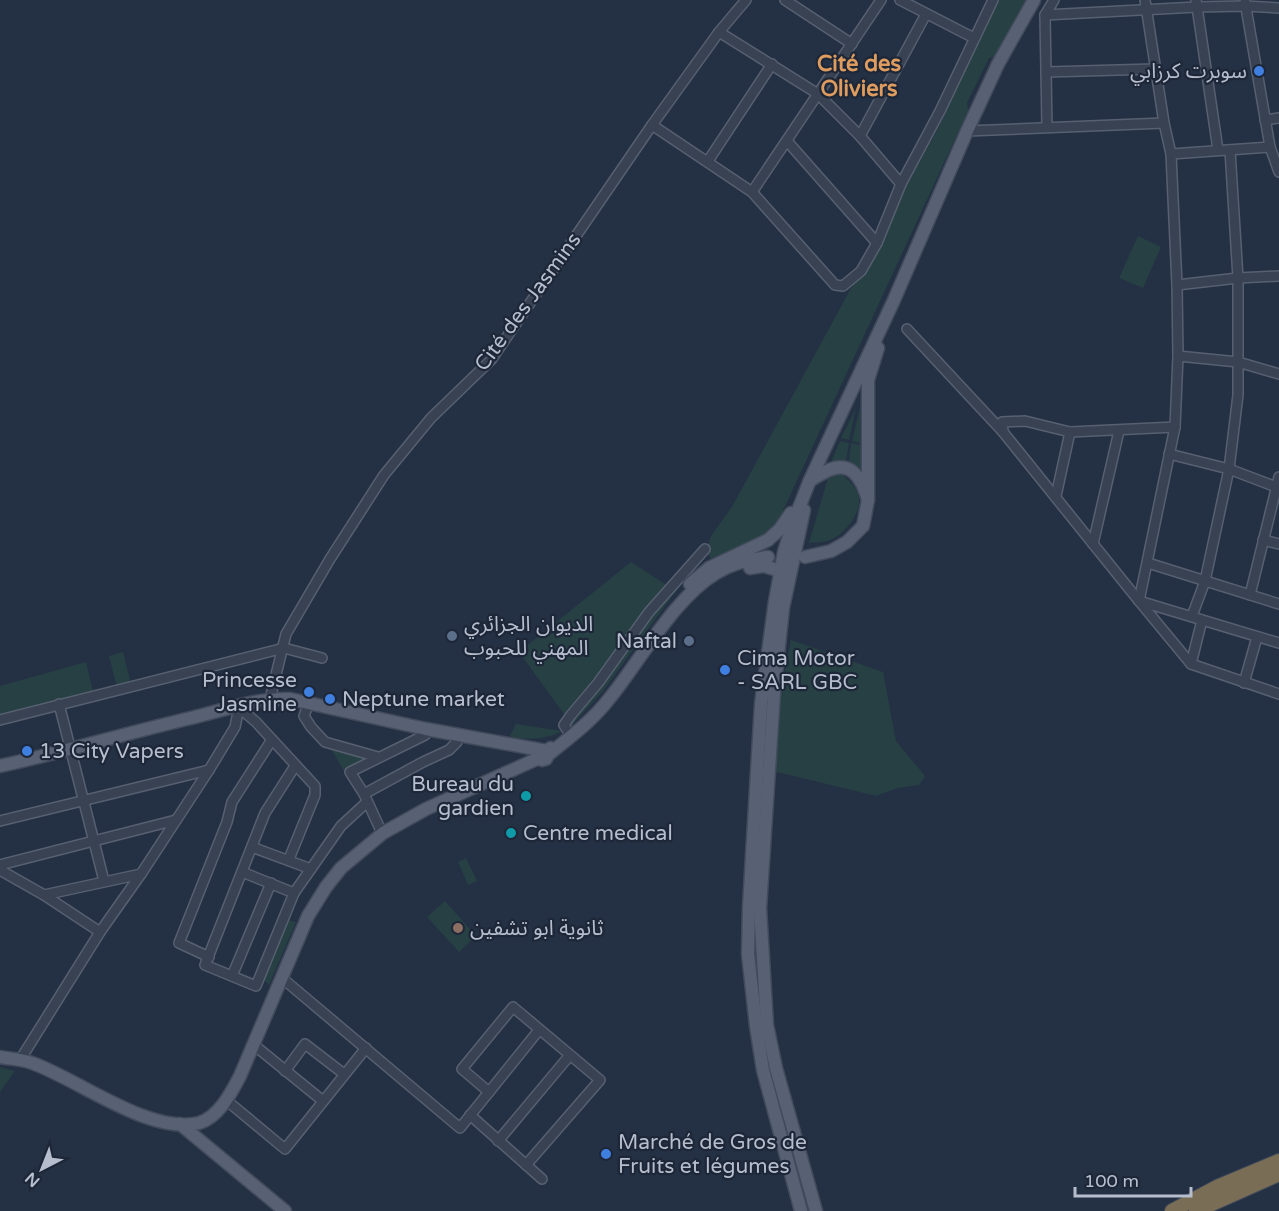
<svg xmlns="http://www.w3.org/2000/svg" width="1279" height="1211" font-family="'Varela Round','Noto Sans Arabic',sans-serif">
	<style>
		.green { fill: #264044 }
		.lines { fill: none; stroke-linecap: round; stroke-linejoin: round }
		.minor-casing { stroke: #576070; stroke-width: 12 }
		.major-casing { stroke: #424b5c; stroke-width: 15 }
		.highway-casing { stroke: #404a5a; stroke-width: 16 }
		.minor { stroke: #394253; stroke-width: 9 }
		.major { stroke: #576173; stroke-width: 12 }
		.highway { stroke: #7a6d55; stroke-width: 14 }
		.shop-dot { fill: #3f7fe0; stroke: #1d2738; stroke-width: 2 }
		.service-dot { fill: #5c6f8a; stroke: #1d2738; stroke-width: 2 }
		.culture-dot { fill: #0f9aa8; stroke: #1d2738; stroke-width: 2 }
		.education-dot { fill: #8d6e63; stroke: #1d2738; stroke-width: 2 }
		.labels { text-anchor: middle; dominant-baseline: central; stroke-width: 4.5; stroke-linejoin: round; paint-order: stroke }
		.poi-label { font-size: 21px; fill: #b6becd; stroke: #1d2738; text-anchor: start }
		.street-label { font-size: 21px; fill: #b6becd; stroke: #1d2738 }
		.neighbourhood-label { font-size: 22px; font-weight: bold; fill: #de9c5f; stroke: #1d2738 }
	</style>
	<rect width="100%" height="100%" fill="#243044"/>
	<!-- green -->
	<g class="green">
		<polygon points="999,0 1028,0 999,56 989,58 967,103 968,111 775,528 760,539 712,560 706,551 711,536 733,505 943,119 985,26"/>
		<polygon points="1138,236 1161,247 1143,288 1119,278"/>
		<polygon points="860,407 860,443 852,441"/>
		<polygon points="856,408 849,440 841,438"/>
		<polygon points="840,441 849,443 846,461 831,462"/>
		<polygon points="851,443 861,445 861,468 849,462"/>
		<path d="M833,475H843C849,481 858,488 859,498C861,515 843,536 828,541C822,542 815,543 809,543L828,478Z"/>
		<polygon points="631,562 676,591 603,691 572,725 519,652"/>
		<polygon points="791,640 883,672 896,741 925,776 919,785 897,788 876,796 773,771 779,700"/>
		<polygon points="123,652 131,684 117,687 109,656"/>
		<polygon points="86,662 94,695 0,718 0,686"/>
		<path d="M516,724L562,731C548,739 525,741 510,736Z"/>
		<polygon points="330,747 370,758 345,773"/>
		<polygon points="466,858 477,881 468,885 458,862"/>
		<polygon points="445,901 476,936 459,952 427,917"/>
		<polygon points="287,920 296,922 269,985 263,979"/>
		<polygon points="0,1067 15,1071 0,1092"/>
	</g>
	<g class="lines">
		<!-- minor casing -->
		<g class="minor-casing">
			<g id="minor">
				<polyline points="785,0 852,44"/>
				<polyline points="900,0 974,38"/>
				<polyline points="1145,0 1164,123"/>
				<polyline points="1196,0 1218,150"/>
				<polyline points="1245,2 1270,147 1279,172"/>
				<polyline points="1045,15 1197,7 1245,6 1279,8"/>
				<polyline points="719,32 818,94 860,136 901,184"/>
				<polyline points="1046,72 1155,69"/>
				<polyline points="1265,120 1279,118"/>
				<polyline points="652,125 752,192 835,285 843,286 861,271 877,243 901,184 940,111 993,0"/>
				<polyline points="1047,127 1045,15 1054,0"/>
				<polyline points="967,131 1164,123 1171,154 1177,285 1178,356 1175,427 1139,601 1191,664 1279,694"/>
				<polyline points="860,136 926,14"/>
				<polyline points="787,141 877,243"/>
				<polyline points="1171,154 1270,147"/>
				<polyline points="708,161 772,64"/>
				<polyline points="752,192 881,0"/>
				<polyline points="1177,285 1238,278 1279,276"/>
				<polyline points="907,329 1003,432 1139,601 1279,643"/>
				<polyline points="1178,356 1238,362 1279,374"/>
				<polyline points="1003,432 1002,422 1025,421 1070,432 1175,427"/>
				<polyline points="1169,454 1229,469 1279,488"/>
				<polyline points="1056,496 1070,432"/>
				<polyline points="1263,540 1279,544"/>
				<polyline points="1093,544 1119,431"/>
				<polyline points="1148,563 1279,604"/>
				<polyline points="1250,595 1279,477"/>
				<polyline points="1192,616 1205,581 1229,469 1238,395 1238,278 1230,150"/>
				<polyline points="1191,664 1202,620"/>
				<polyline points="1244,683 1257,637"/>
				<polyline points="270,699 286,634 330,559 384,475 431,418 491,360 652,125 719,32 746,0"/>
				<polyline points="59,704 104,881"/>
				<polyline points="307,708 304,716 311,727 325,742 378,757"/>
				<polyline points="243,711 256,722 315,786 315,795 289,859"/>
				<polyline points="0,720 284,648 322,658"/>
				<polyline points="571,736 564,725 571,715 598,683 649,612 705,549"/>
				<polyline points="295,766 265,813 205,965 256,986 294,893 341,826 367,802"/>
				<polyline points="364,794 423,762 449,750 457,742"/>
				<polyline points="0,821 209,770"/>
				<polyline points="382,833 364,794 350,772 425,735"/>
				<polyline points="252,847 311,869"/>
				<polyline points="0,865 176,820"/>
				<polyline points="0,870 44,895 100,932"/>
				<polyline points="242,872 294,893"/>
				<polyline points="44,895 141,874"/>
				<polyline points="209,957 179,943 227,822 232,802 271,741"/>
				<polyline points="232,976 271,883"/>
				<polyline points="282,978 460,1128 539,1030"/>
				<polyline points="254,1045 323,1101"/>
				<polyline points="20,1060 100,932 141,874 209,770 235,727 238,712"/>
				<polyline points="285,1071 305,1044 344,1074"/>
				<polyline points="489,1092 462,1069 513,1007 600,1080 526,1165"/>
				<polyline points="226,1100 285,1149 366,1048"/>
				<polyline points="470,1115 542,1179"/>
				<polyline points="498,1141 570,1055"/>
			</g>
		</g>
		<!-- major casing -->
		<g class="major-casing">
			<g id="major">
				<path d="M809,482C813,478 819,475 825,472C851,458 862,479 868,500"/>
				<polyline points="804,510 783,608 774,693 760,908 767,1025 776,1068 816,1211"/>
				<polyline points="805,557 831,551 847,542 863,526 868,500 868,380 878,348"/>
				<polyline points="750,568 764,566 781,571"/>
				<polyline points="690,584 709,568 768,540 780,529 791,513"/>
				<path d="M0,766C64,752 127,733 191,718C224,710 256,698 290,699L426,729L541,750L546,751L551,748"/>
				<path d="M0,1057C10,1059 22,1059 32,1063C78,1079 149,1135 199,1123C219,1117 231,1093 240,1076L308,916L326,887L341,868L383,833L426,809L539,758L542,760L546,759L548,755C570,737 592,721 609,699C641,660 673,599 716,573C732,563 750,559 768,557"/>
				<polyline points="180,1124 285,1211"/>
				<polyline points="801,1211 763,1070 756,1026 748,954 749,907 761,704 775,601 784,552 793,523 810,480 894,300 967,131 998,64 1034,0"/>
			</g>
		</g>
		<!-- highway casing -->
		<g class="highway-casing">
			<g id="highway">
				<polyline points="1172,1211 1217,1187 1279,1161"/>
				<polyline points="1196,1211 1279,1174"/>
			</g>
		</g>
		<!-- minor -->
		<use href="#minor" class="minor"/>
		<!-- major -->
		<use href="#major" class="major"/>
		<!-- highway -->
		<use href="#highway" class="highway"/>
	</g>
	<!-- markers -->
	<g class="shop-dot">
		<circle cx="1259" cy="71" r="6"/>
		<circle cx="725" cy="670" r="6"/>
		<circle cx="309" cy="692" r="6"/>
		<circle cx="330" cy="699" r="6"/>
		<circle cx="27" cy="751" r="6"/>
		<circle cx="606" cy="1154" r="6"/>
	</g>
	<g class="service-dot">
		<circle cx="452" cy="636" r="6"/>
		<circle cx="689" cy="641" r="6"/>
	</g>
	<g class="culture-dot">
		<circle cx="526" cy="796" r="6"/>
		<circle cx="511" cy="833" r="6"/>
	</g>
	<circle class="education-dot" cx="458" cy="928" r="6"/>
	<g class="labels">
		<!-- poi labels -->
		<g class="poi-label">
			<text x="1247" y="71" text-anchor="end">سوبرت كرزابي</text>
			<text x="464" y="624">الديوان الجزائري<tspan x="464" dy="24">المهني للحبوب</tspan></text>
			<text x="677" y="641" text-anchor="end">Naftal</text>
			<text x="737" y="658">Cima Motor<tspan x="737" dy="24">- SARL GBC</tspan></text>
			<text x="297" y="680" text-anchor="end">Princesse<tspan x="297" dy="24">Jasmine</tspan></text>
			<text x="342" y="699">Neptune market</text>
			<text x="39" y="751">13 City Vapers</text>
			<text x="514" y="784" text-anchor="end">Bureau du<tspan x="514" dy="24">gardien</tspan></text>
			<text x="523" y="833">Centre medical</text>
			<text x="470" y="928">ثانوية ابو تشفين</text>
			<text x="618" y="1142">Marché de Gros de<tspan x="618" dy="24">Fruits et légumes</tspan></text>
		</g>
		<!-- street labels -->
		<g class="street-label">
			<text transform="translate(528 302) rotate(-54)">Cité des Jasmins</text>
		</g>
		<!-- neighbourhood labels -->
		<g class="neighbourhood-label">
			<text x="859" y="64">Cité des<tspan x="859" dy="25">Oliviers</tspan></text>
		</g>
	</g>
	<!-- north arrow -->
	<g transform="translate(42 1169) rotate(222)" stroke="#1d2738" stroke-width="4.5" paint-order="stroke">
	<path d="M0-4.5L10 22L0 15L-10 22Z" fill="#b6becd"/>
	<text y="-9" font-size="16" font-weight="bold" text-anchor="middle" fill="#b6becd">N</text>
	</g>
	<!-- scale -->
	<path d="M1075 1187v9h116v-9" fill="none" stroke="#b6becd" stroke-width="3"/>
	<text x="1084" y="1187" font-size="18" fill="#b6becd" stroke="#1d2738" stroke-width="4.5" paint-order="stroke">100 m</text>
</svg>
